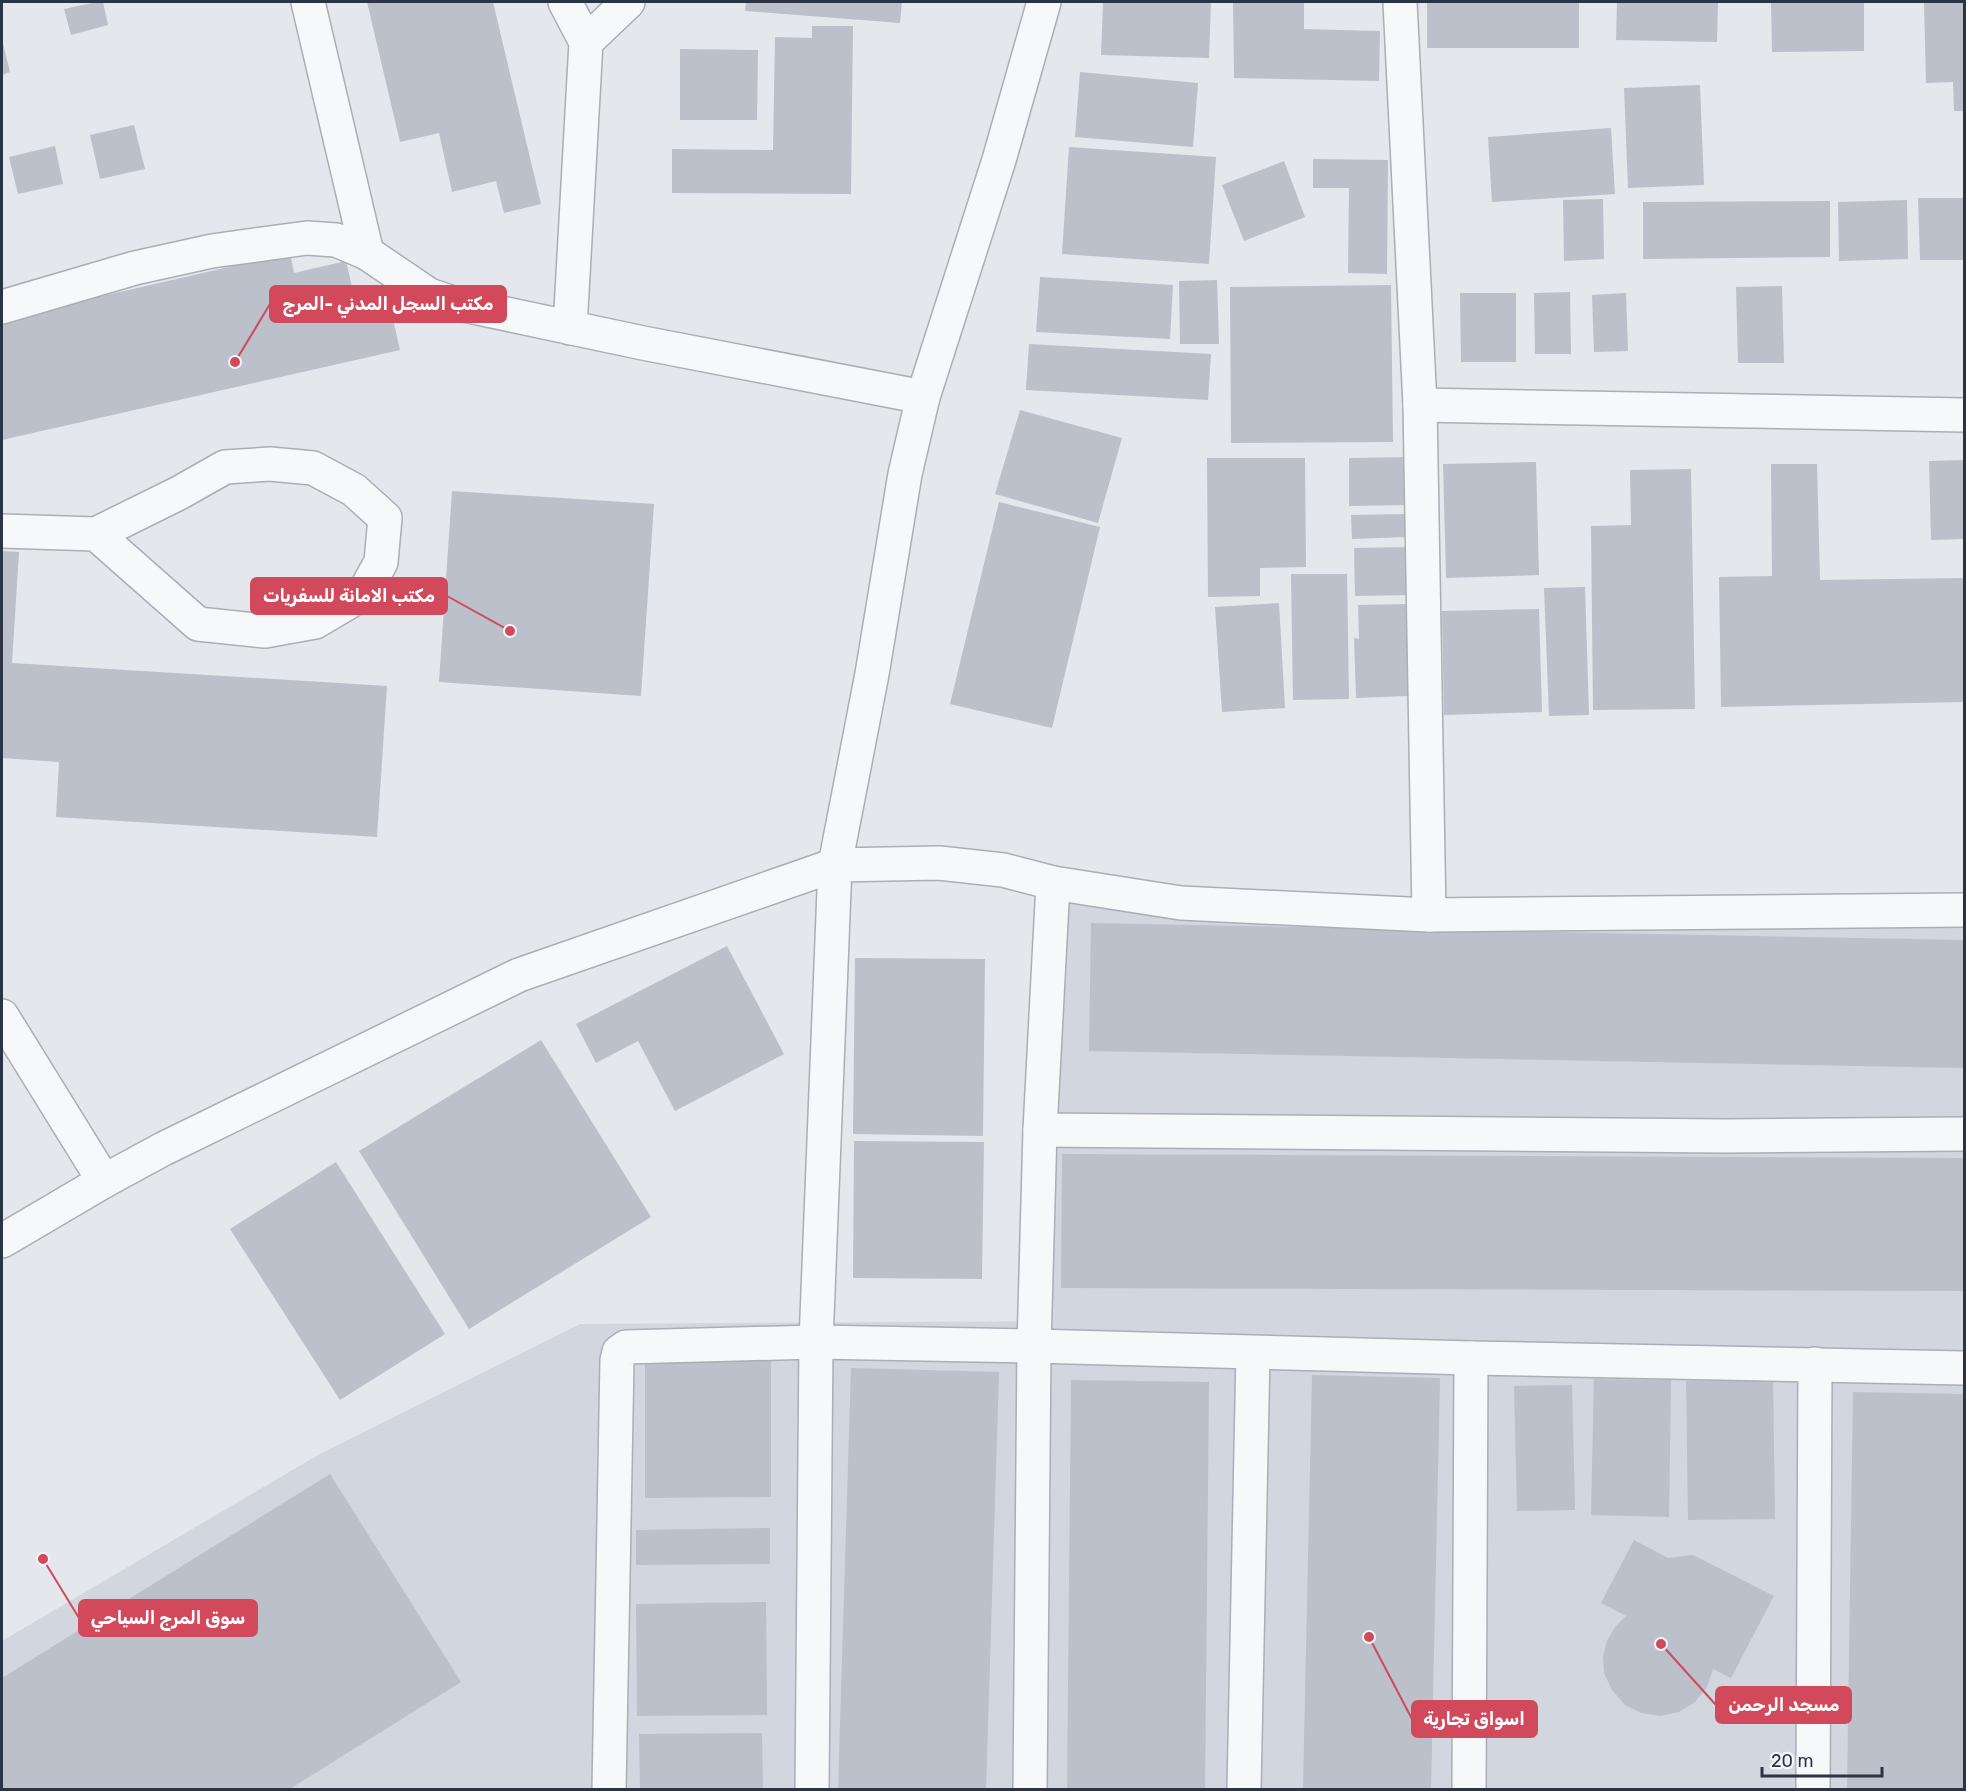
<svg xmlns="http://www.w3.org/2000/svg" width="1966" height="1791" font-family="Rubik,Cairo,sans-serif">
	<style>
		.built { fill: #d2d6de }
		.building { fill: #bbc0ca }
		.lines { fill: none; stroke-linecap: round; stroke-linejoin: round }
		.minor-casing { stroke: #a9aeb7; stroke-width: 36 }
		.minor { stroke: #f7f8fa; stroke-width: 33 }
		.leader { fill: none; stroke: #d1495b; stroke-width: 2 }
		.callout-dot { fill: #d1495b; stroke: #f4f6f9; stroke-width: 2 }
		.callout { fill: #d1495b; stroke: #d1495b; stroke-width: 2 }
		.callout-label { font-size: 18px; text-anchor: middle; font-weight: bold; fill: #fff }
	</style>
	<rect width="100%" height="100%" fill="#e4e7ec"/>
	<!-- built -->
	<polygon class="built" points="1964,899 1964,1789 2,1789 2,1641 318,1455 580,1324 1040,1321 1068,900"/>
	<!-- building -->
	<g class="building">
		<polygon points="97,2 103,2 108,25 71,35 64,9"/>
		<polygon points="367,2 493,2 541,204 504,213 496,181 452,192 439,133 400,142"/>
		<polygon points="746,2 902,2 900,23 745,11"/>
		<polygon points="1103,2 1211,2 1209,58 1101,55"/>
		<polygon points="1233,2 1304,2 1304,29 1380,31 1379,81 1234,78"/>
		<rect x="1427" y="2" width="152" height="46"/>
		<polygon points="1617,2 1718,2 1717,42 1616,40"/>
		<polygon points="1771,2 1864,2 1864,51 1772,52"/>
		<polygon points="1924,2 1964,2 1964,111 1954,111 1953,82 1926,83"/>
		<polygon points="812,26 853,26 851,194 672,193 672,149 773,150 775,37 812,38"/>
		<polygon points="2,39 10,72 2,75"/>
		<polygon points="680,49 758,50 757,120 680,120"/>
		<polygon points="1080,72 1198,83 1193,147 1075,137"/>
		<polygon points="1700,85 1704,185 1628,188 1624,88"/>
		<polygon points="134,125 145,169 100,179 90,135"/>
		<polygon points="1611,128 1615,194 1492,202 1488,137"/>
		<polygon points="55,146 63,184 18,194 9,157"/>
		<polygon points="1069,147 1216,157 1209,264 1062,254"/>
		<polygon points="1313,159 1388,160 1387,274 1348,273 1349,188 1313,188"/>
		<polygon points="1284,161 1305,217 1244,241 1222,185"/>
		<polygon points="1918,198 1964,198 1964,260 1920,260"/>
		<polygon points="1603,199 1604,259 1564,261 1563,200"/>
		<polygon points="1907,200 1908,259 1839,261 1838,202"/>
		<polygon points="1830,201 1830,257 1643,259 1643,202"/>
		<polygon points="290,253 294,273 346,261 359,317 391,310 400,350 2,440 2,319"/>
		<polygon points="1040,277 1173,285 1170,339 1036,332"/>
		<polygon points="1217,280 1219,344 1180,344 1179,281"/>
		<polygon points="1391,285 1393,442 1231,443 1230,287"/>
		<polygon points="1782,286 1784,363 1738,363 1736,287"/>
		<polygon points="1570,292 1571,354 1535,354 1534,293"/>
		<polygon points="1460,293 1516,293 1516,362 1461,362"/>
		<polygon points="1626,293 1628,351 1594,352 1592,295"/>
		<polygon points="1029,344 1211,354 1208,400 1026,390"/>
		<polygon points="1020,410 1122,438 1098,523 995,494"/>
		<polygon points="1409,457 1410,505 1349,506 1349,458"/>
		<polygon points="1207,458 1305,458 1306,567 1260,568 1260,596 1208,597"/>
		<polygon points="1964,460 1964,539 1931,540 1929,461"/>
		<polygon points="1536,462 1539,575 1446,578 1443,464"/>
		<polygon points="1771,464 1817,464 1820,580 1964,578 1964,702 1721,707 1719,577 1772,576"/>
		<polygon points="1691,469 1695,709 1593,710 1591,526 1631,525 1630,470"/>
		<polygon points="452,491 654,504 641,696 439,682"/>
		<polygon points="999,502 1100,527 1052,728 950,704"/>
		<polygon points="1408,514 1408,537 1352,539 1351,515"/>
		<polygon points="1411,547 1412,595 1355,596 1354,548"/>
		<polygon points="2,551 19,552 12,663 387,686 377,837 56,817 59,762 2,758"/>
		<polygon points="1291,574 1347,574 1349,699 1293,700"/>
		<polygon points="1585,587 1589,715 1549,716 1544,588"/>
		<polygon points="1279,603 1285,708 1222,712 1215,607"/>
		<polygon points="1407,604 1408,696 1356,698 1354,638 1359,639 1358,605"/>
		<polygon points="1539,609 1542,712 1444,715 1442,611"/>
		<polygon points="1091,923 1964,940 1964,1068 1089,1051"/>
		<polygon points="727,946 784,1054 675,1111 638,1041 596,1063 576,1024"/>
		<polygon points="855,958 985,959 983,1136 853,1134"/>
		<polygon points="541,1040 651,1217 469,1329 359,1151"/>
		<polygon points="854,1141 984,1142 982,1279 853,1278"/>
		<polygon points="1062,1154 1964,1158 1964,1291 1061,1288"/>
		<polygon points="336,1162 445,1334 340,1400 230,1229"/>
		<polygon points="771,1359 771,1497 645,1498 645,1360"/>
		<polygon points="851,1368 999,1372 986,1790 838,1790"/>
		<polygon points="1312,1375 1440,1378 1431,1790 1303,1790"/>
		<polygon points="1594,1379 1671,1380 1669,1517 1591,1515"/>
		<polygon points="1071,1380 1209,1382 1205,1790 1067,1790"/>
		<polygon points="1773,1380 1775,1519 1688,1520 1686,1381"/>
		<polygon points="1572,1385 1575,1510 1517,1511 1514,1386"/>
		<polygon points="1853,1392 1964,1394 1964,1790 1847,1790"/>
		<polygon points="330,1474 461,1682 288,1790 2,1790 2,1678"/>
		<polygon points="770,1528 770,1564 636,1565 636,1530"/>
		<polygon points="1634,1540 1668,1558 1693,1555 1774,1596 1731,1678 1713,1669 1707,1687 1695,1702 1679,1712 1660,1716 1641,1713 1625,1705 1612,1690 1604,1673 1603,1657 1607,1641 1615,1627 1626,1616 1601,1603"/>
		<polygon points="766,1602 767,1715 637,1716 636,1604"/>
		<polygon points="762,1733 763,1790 640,1790 639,1734"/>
	</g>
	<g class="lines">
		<!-- minor casing -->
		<g class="minor-casing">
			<g id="minor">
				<polyline points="308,2 367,253"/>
				<polyline points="565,2 586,42 570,328"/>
				<polyline points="1400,2 1420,405 1429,915"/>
				<polyline points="586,42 628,2"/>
				<polyline points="2,307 135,268 212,251 307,238 336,240 367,253 429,295 450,302 643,343 923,397"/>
				<polyline points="1420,405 1964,415"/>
				<polyline points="2,531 96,534 179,493 225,467 270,464 313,468 354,490 385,518 381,562 364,593 315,622 265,631 198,624 96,534"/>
				<polyline points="2,1016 104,1181"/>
				<polyline points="1040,1130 1726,1136 1964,1134"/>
				<polyline points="2,1241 104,1181 163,1149 519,975 835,865 939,863 1003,870 1053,883 1181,903 1429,915 1964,910"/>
				<polyline points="609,1790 617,1360 619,1352 626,1347 816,1342 1034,1346 1471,1358 1964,1368"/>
				<polyline points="812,1790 816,1342 835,865 872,674 905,474 923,397 999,160 1044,2"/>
				<polyline points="1030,1790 1034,1346 1040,1130 1053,883"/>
				<polyline points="1244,1790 1253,1353"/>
				<polyline points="1469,1790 1471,1358"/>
				<polyline points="1813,1790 1815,1364"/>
			</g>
		</g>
		<!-- minor -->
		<use href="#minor" class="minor"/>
	</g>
	<!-- callouts -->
	<path class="leader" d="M235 362L270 304M510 631L447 596M43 1559L79 1618M1661 1644L1716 1705M1369 1637L1412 1719"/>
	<g class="callout-dot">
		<circle cx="235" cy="362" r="6"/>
		<circle cx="510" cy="631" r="6"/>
		<circle cx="43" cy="1559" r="6"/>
		<circle cx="1661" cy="1644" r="6"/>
		<circle cx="1369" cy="1637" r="6"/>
	</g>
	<g class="callout">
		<rect x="270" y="286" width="236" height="36" rx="6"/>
		<rect x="251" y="578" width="196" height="36" rx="6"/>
		<rect x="79" y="1600" width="178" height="36" rx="6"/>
		<rect x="1716" y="1687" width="135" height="36" rx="6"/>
		<rect x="1412" y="1701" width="125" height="36" rx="6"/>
	</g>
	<g class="callout-label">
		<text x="388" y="310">مكتب السجل المدني -المرج</text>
		<text x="349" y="602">مكتب الامانة للسفريات</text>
		<text x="168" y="1624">سوق المرج السياحي</text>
		<text x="1784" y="1711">مسجد الرحمن</text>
		<text x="1474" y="1725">اسواق تجارية</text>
	</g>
	<!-- border -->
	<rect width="1966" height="1791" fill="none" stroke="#2b3445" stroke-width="6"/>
	<!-- scale -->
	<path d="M1762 1767v9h120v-9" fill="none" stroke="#2b3445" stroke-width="3"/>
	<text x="1771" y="1767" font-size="18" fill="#2b3445" stroke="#f4f6f9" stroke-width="4.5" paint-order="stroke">20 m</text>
</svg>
